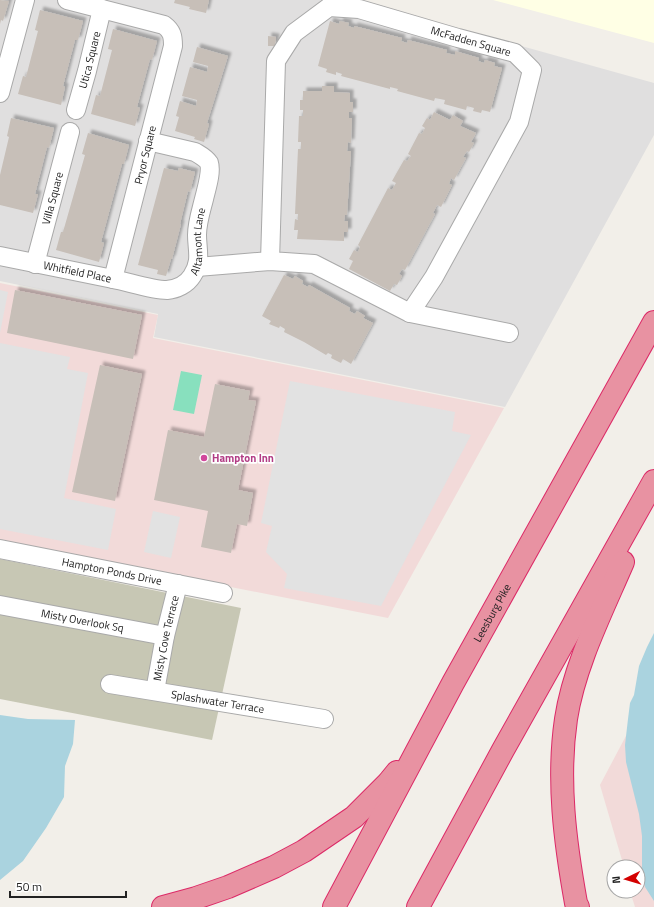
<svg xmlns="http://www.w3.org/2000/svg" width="654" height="907" font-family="'Titillium Web',sans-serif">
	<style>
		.residential { fill: #e0dfdf }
		.commercial { fill: #f2dad9 }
		.education { fill: #ffffe5 }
		.construction { fill: #c7c7b4 }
		.pitch { fill: #88e0be }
		.parking { fill: #e2e2e2 }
		.water { fill: #aad3df }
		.building { fill: #c7bfb8; filter: url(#shadow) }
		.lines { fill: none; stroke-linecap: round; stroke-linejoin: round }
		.minor-casing { stroke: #a9a9a9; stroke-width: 20 }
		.highway-casing { stroke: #dc2a67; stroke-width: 24 }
		.minor { stroke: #fff; stroke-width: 18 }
		.highway { stroke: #e892a2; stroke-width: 22 }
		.hotel-dot { fill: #d1479c; stroke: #fff; stroke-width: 1.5 }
		.labels { text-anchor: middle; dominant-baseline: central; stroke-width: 3.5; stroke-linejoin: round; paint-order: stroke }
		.street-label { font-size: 11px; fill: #222; stroke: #fff }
		.hotel-label { font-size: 11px; font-weight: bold; fill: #b23c85; stroke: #fff; text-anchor: start }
	</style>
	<defs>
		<filter id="shadow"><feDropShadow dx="3.5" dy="-3.5" stdDeviation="1" flood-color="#0004"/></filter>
	</defs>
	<rect width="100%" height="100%" fill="#f2efe9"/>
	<!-- residential -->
	<polygon class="residential" points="0,0 357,0 654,83 654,135 505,407 154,337 158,314 0,281"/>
	<!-- commercial -->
	<g class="commercial">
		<polygon points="0,283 158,315 153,338 504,408 388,618 109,563 0,540"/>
		<polygon points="654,683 654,907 635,907 630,891 638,891 638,867 624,867 600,785"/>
	</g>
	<!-- education -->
	<polygon class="education" points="493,0 654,0 654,43"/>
	<!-- construction -->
	<polygon class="construction" points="0,559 241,608 212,740 0,699"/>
	<!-- pitch -->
	<polygon class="pitch" points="181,371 202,375 194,414 173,410"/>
	<!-- parking -->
	<g class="parking">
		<polygon points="0,290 8,292 0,333"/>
		<polygon points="0,343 70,357 67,369 88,373 64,498 116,509 108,550 0,529"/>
		<polygon points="290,381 455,412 452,431 471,435 381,606 284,588 287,574 266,552 272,526 261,523"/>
		<polygon points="153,511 180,517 171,558 144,552"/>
	</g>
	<!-- water -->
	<g class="water">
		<polygon points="654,633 654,901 645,887 642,876 642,836 639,814 626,762 625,745 628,719 630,703 634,695 639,666 647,647"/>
		<polygon points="0,715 28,719 75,720 73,744 65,766 64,797 46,828 23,861 0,880"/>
	</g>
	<!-- building -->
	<g class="building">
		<polygon points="0,0 9,1 3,21 1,20 0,24"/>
		<polygon points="175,0 209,0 206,13 189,9 190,7 174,3"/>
		<polygon points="40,10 83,21 78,40 75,40 63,86 65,87 61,105 18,94 23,76 26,77 38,31 35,30"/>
		<polygon points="330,21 339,24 340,21 349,23 348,26 354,28 354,26 402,38 401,41 407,43 408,40 447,50 446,53 455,55 455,51 479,58 478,61 484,63 485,60 495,63 494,66 502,68 490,112 482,110 481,113 473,111 474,108 467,106 466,110 444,104 445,100 435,98 434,101 397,91 398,89 390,87 390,89 341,76 342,74 336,72 336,75 326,72 327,69 318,66"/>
		<polygon points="113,29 157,41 152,60 150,59 137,107 140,108 135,126 91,114 96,95 100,96 112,50 108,49"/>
		<polygon points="268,36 276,37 275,46 268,46"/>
		<polygon points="197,47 228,56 207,123 209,124 204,142 194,139 195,137 175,131 179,117 176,116 180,101 196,106 197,100 182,96 190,67 207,72 208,66 193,62"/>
		<polygon points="322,86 334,86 334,92 350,93 350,102 353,102 353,112 349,112 349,118 352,118 351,143 348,142 347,151 351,151 347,215 345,215 344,221 348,221 348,232 344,232 344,241 297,239 298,230 294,230 295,219 298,220 298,214 295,214 298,149 301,149 301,142 298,142 299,116 303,116 303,110 300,110 300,100 303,100 303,91 322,91"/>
		<polygon points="434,112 450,120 453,115 463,121 460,126 476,133 471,142 474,143 469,152 467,151 463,157 466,158 454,180 451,178 449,184 452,185 441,207 437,205 433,213 435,214 405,270 402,269 399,274 402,276 397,285 394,284 390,291 349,269 353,261 349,259 354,250 358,252 360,247 358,245 388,188 392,190 396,183 392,181 404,160 407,161 411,156 408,154 419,133 422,134 425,128 422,126 427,118 430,120"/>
		<polygon points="11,118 54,128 49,148 47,147 35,194 38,194 33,213 0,205 0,175 9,137 7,136"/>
		<polygon points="88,133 129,145 124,164 122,164 101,242 104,243 99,262 56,250 61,232 63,232 85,155 82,154"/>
		<polygon points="164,168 178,171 179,168 195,172 190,192 188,191 180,224 181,224 172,259 171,259 166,276 157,274 158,270 138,265"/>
		<polygon points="284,275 293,279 295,276 303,281 302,284 308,287 309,285 350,308 349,311 355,314 357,311 365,316 363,318 373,323 351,364 343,359 341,363 331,358 332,355 328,353 326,355 304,342 284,332 285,329 280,326 279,328 269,324 271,321 262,316"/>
		<polygon points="15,290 142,315 133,359 7,333"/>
		<polygon points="100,365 142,374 115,501 72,492"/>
		<polygon points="215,384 250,391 248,400 256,401 238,490 253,493 247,526 237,524 231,553 201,547 208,511 154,500 168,430 204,437"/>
	</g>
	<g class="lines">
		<!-- minor casing -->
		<g class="minor-casing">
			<g id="minor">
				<path d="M67,0L164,25C172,31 173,36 173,46L113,279"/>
				<polyline points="0,93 25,0"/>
				<path id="s1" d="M76,110L87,71L102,9"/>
				<path id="s2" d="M0,256C38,264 75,271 113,279C129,282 151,290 167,290C177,289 187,284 192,276C202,261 197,250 197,235C197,223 201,211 204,199C206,190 212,172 209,163C206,158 200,155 195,152L148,141"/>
				<path id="s3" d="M35,264L70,132"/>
				<polyline points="197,267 270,261 314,264 410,313 434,277 519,122 532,70 515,53 458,38 359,9 329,7 294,33 276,61 270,261"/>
				<polyline points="410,313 509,333"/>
				<path id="s4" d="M0,549L223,593"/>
				<path id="s5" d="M0,605L165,636"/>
				<path id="s6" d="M110,684L324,719"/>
				<path id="s7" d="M155,691L165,636L178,584"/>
			</g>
		</g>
		<!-- highway casing -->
		<g class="highway-casing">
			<g id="highway">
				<polyline points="163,907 196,898 228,887 274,867 304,851 354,817 388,783 397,772"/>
				<path id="s8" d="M334,907L453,683L654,322"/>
				<polyline points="418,907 503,750 654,481"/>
				<path d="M578,907L576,903C565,842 557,780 566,719C574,666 602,611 623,562"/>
			</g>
		</g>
		<!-- minor -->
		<use href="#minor" class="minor"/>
		<!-- highway -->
		<use href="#highway" class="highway"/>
	</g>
	<!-- markers -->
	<circle class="hotel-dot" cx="204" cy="458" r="4"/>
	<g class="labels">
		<!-- street labels -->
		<g class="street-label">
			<text transform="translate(471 41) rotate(16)">McFadden Square</text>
			<text stroke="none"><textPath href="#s1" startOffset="52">Utica Square</textPath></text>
			<text transform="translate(145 155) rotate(-76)">Pryor Square</text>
			<text stroke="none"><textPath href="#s3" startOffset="68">Villa Square</textPath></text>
			<text stroke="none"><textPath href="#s2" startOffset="236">Altamont Lane</textPath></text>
			<text stroke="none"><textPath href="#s2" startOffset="79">Whitfield Place</textPath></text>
			<text stroke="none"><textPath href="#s4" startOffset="114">Hampton Ponds Drive</textPath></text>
			<text stroke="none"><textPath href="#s8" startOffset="334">Leesburg Pike</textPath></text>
			<text stroke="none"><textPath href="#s5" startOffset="84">Misty Overlook Sq</textPath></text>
			<text stroke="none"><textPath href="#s7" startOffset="54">Misty Cove Terrace</textPath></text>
			<text stroke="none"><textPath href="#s6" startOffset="109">Splashwater Terrace</textPath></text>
		</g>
		<!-- hotel labels -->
		<g class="hotel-label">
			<text x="212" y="458">Hampton Inn</text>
		</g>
	</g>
	<!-- north arrow -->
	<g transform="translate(626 879) rotate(265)"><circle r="19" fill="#ffffff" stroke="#a7a7a7"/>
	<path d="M0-3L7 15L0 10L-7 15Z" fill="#d40000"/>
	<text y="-6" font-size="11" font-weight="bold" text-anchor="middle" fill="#222222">N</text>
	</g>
	<!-- scale -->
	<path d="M10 891v6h116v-6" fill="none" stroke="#222222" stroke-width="2"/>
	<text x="16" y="891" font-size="12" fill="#222222" stroke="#ffffff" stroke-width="3" paint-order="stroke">50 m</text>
</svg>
